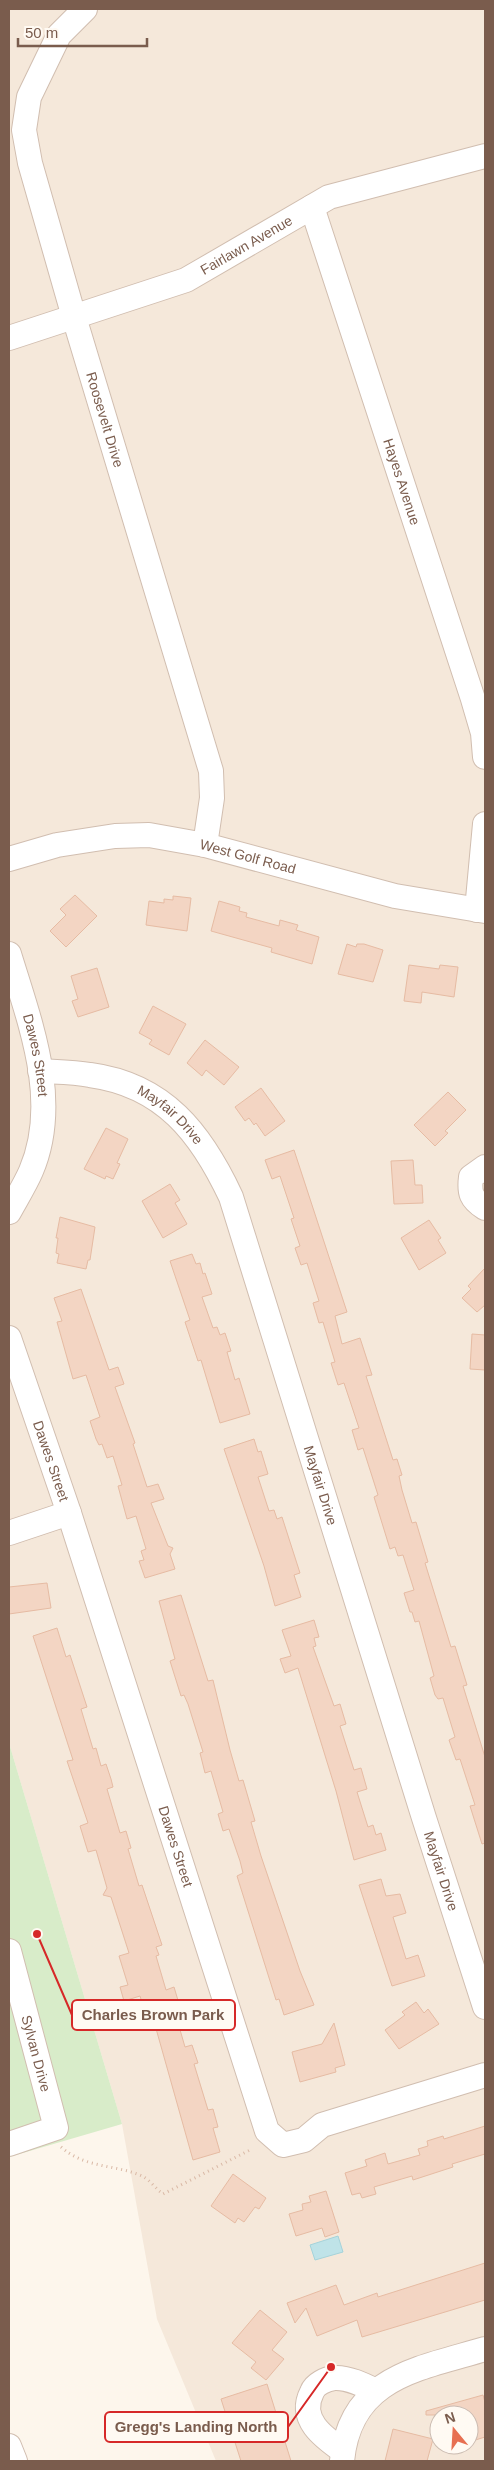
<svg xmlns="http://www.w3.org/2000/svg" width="494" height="2470" font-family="Arial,sans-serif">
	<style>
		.residential { fill: #f5e8da; fill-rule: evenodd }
		.green { fill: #d8ecc9 }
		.water { fill: #bfe3e8; stroke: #a5d3da }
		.building { fill: #f3d5c3; stroke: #e6bba3 }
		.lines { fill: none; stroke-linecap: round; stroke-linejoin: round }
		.minor-casing { stroke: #d1beb0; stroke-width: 26 }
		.path { stroke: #d9b8a5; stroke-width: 3; stroke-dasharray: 1 4; stroke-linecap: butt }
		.minor { stroke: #fff; stroke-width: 24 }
		.labels { text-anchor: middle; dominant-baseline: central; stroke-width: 5; stroke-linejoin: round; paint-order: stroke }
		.street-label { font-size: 14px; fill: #7a5c4d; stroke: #fffaf3 }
		.leader { fill: none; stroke: #d62828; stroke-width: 2 }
		.callout-dot { fill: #d62828; stroke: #fffaf3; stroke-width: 2 }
		.callout { fill: #fffaf3; stroke: #d62828; stroke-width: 2 }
		.callout-label { font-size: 15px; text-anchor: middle; font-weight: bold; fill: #7a5c4d }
	</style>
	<rect width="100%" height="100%" fill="#fdf6ec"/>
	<!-- residential -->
	<path class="residential" d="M9,9H485V2461H216L157,2319L122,2124L9,1743ZM439,2415H469V2445H439Z"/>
	<!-- green -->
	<polygon class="green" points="9,1743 122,2124 9,2157"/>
	<!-- water -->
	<polygon class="water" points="338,2236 343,2252 315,2260 310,2245"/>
	<!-- building -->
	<g class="building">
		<polygon points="75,895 97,916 66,947 50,931 66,915 60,909"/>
		<polygon points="173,896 191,898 187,931 146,925 149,901 164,903 164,899 173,900"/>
		<polygon points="219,901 240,907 239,911 247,913 246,917 279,926 280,920 298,925 296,930 319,937 312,964 271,952 272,948 211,931"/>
		<polygon points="347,944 356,947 357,944 364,944 383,950 373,982 338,974"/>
		<polygon points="409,965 439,969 440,965 458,967 454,997 422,992 421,1003 404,1001"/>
		<polygon points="97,968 109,1007 78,1017 72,1001 78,999 71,976"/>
		<polygon points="153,1006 186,1024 169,1055 149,1044 152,1040 139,1033"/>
		<polygon points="205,1040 239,1067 224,1085 206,1070 202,1076 187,1063"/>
		<polygon points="261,1088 285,1121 265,1136 256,1123 254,1125 249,1118 245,1121 235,1107"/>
		<polygon points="448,1092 466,1110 445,1131 448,1133 435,1146 414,1125"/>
		<polygon points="106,1128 128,1139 117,1163 120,1164 113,1179 106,1176 105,1179 84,1169"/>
		<polygon points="294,1150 347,1312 335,1316 342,1344 360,1338 372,1375 366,1376 393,1460 397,1459 402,1475 399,1476 402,1490 412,1523 416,1522 428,1562 425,1563 451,1647 455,1646 467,1685 463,1686 485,1757 485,1843 482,1844 470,1806 475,1805 460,1759 456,1760 449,1740 455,1737 443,1698 438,1699 435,1695 430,1678 434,1676 419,1621 415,1622 412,1612 410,1612 404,1593 414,1590 403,1555 398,1556 395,1547 390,1549 374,1497 378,1495 363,1448 358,1450 352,1430 359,1428 344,1383 338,1385 331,1363 335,1362 323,1322 319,1323 313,1303 319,1301 307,1263 301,1265 295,1248 300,1246 291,1219 294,1218 280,1176 272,1179 265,1160"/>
		<polygon points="413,1160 415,1185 422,1185 423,1203 394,1204 391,1161"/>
		<polygon points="170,1184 180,1200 175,1203 187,1224 163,1238 142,1201"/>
		<polygon points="60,1217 95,1227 90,1260 88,1260 86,1269 57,1263 59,1254 56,1253 58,1238 56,1238"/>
		<polygon points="429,1220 441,1238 438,1240 446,1253 419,1270 401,1238"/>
		<polygon points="192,1254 196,1264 200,1263 203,1274 205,1273 212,1294 202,1297 213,1328 217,1327 220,1335 225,1333 231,1351 227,1352 235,1380 239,1378 250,1414 220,1423 201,1360 198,1361 185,1322 190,1320 170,1261"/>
		<polygon points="485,1268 485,1305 477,1312 462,1298 471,1289 468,1286"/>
		<polygon points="81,1289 109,1370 118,1367 124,1384 115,1387 135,1443 133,1444 147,1487 158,1484 164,1499 151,1503 168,1546 173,1548 170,1554 175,1569 145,1578 139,1561 144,1560 141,1551 146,1549 136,1516 127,1519 118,1486 122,1485 113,1456 107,1458 102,1444 99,1445 96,1439 90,1421 100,1417 86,1375 73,1379 57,1322 62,1321 54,1298"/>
		<polygon points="472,1334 485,1335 485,1370 470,1369"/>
		<polygon points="254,1439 258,1452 261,1451 268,1474 258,1477 269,1511 274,1510 277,1519 282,1517 300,1573 294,1575 301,1597 275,1606 264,1566 224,1449"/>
		<polygon points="47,1583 51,1608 9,1614 9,1587"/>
		<polygon points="181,1595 208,1681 213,1680 230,1750 239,1781 243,1780 255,1821 251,1822 261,1856 300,1971 314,2005 284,2015 279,1999 276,2000 237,1876 243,1873 240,1861 229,1829 223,1831 218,1814 223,1812 211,1771 205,1773 200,1753 203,1752 188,1704 184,1695 181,1696 170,1661 175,1659 159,1601"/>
		<polygon points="314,1620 319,1637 314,1638 316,1646 313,1647 334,1706 340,1704 346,1724 340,1726 354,1770 361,1768 367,1789 357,1792 368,1827 373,1825 376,1835 381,1833 386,1850 354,1860 336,1791 298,1668 285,1673 280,1659 291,1656 282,1630"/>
		<polygon points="57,1628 66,1657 70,1655 87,1707 81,1709 93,1749 96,1748 101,1766 106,1764 111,1779 113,1787 107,1789 120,1833 126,1831 131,1848 128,1849 139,1886 142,1885 162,1945 156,1947 159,1955 156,1956 166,1990 174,1987 180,2007 174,2009 185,2047 192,2045 198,2063 194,2064 208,2110 213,2109 218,2127 213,2128 220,2152 193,2160 155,2025 149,2014 146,2015 140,1996 124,2001 120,1987 128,1985 119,1956 129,1953 111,1897 103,1895 107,1888 96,1850 88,1852 80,1826 88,1823 67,1761 73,1760 33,1636"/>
		<polygon points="381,1879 386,1896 400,1894 406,1913 393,1917 406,1959 418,1955 425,1976 392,1986 359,1885"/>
		<polygon points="416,2002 424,2013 428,2009 439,2024 399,2049 385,2030 405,2015 402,2012"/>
		<polygon points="334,2023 345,2065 335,2068 336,2072 300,2082 292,2052 322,2044"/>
		<polygon points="485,2126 485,2154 452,2164 453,2167 413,2180 412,2176 374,2187 376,2194 362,2198 360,2193 352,2195 345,2173 367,2166 365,2160 385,2153 388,2164 420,2155 418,2149 428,2146 427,2141 443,2136 444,2139"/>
		<polygon points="233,2174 266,2198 259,2209 255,2207 244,2222 238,2218 235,2223 211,2206"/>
		<polygon points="326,2191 339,2232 325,2237 322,2228 296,2236 289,2214 303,2210 302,2204 311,2202 309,2196"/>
		<polygon points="485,2263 485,2300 362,2337 357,2320 317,2336 306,2308 295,2323 287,2303 336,2285 344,2305 377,2293 378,2297"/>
		<polygon points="260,2310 287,2332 272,2350 284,2359 266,2380 251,2368 256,2362 232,2343"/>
		<polygon points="267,2384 291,2461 241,2461 221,2399"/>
		<polygon points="483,2395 485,2402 485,2437 469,2442 469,2415 426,2415 426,2411"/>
		<polygon points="393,2429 433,2439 427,2461 385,2461"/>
	</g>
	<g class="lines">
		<!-- minor casing -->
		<g class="minor-casing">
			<g id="minor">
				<path id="s1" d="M85,9L59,35L29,97L24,130L30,163L74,317L211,771L212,798L205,845"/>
				<path id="s2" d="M312,207L473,699L483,733L485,757"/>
				<path id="s3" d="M9,338L186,280L329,197L485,156"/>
				<path id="s4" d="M9,859L57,845L115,836L149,835L205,845L395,896L485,911"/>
				<polyline points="477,910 485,824"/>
				<path id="s5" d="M9,954C30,1023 61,1101 31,1171C25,1185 16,1199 9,1212"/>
				<path id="s6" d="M40,1071C57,1072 74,1072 90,1075C164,1085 201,1133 231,1197L424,1818L485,2007"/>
				<path d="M485,1167L471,1177C469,1193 471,1199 485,1208"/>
				<path id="s7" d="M9,1338L69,1513L267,2131L283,2145L304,2140L322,2125L485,2075"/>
				<polyline points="9,1533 69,1513"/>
				<path id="s8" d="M9,1951L56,2128L9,2144"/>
				<polyline points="9,2446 15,2461"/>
				<path d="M343,2451C323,2437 298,2419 312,2392C315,2384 326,2379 334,2378C348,2377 364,2385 376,2391"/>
				<path d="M342,2461C350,2377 418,2369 485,2349"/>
			</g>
		</g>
		<!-- path -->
		<path class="path" d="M61,2147C86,2169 115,2164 142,2176C150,2180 156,2189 163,2194L252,2149"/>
		<!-- minor -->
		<use href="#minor" class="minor"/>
	</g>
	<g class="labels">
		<!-- street labels -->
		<g class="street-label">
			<text stroke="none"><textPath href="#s3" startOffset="256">Fairlawn Avenue</textPath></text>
			<text stroke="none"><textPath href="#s1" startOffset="440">Roosevelt Drive</textPath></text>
			<text stroke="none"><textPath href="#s2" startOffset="289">Hayes Avenue</textPath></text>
			<text stroke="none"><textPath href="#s4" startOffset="244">West Golf Road</textPath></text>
			<text stroke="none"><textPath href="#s5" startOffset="105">Dawes Street</textPath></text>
			<text stroke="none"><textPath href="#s6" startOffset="142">Mayfair Drive</textPath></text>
			<text stroke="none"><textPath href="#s7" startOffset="130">Dawes Street</textPath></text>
			<text stroke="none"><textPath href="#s6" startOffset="548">Mayfair Drive</textPath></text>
			<text stroke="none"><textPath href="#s7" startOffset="535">Dawes Street</textPath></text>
			<text stroke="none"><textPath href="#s6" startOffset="952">Mayfair Drive</textPath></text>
			<text stroke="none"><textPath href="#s8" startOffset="106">Sylvan Drive</textPath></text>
		</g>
	</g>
	<!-- callouts -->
	<path class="leader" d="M37 1934L72 2015M331 2367L288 2427"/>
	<g class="callout-dot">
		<circle cx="37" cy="1934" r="5"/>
		<circle cx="331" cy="2367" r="5"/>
	</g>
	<g class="callout">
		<rect x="72" y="2000" width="163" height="30" rx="5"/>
		<rect x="105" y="2412" width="183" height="30" rx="5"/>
	</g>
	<g class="callout-label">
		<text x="153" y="2020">Charles Brown Park</text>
		<text x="196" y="2432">Gregg's Landing North</text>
	</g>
	<!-- border -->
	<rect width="494" height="2470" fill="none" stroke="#7a5c4d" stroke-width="20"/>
	<!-- north arrow -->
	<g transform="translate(454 2430) rotate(342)"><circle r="24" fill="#fffaf3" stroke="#cabbb1"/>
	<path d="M0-4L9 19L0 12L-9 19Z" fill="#e76f51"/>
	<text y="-8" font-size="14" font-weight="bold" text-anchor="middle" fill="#7a5c4d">N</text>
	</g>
	<!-- scale -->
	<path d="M18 38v8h129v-8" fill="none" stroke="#7a5c4d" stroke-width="2.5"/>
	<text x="25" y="38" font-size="15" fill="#7a5c4d" stroke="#fffaf3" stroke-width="4" paint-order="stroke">50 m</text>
</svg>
